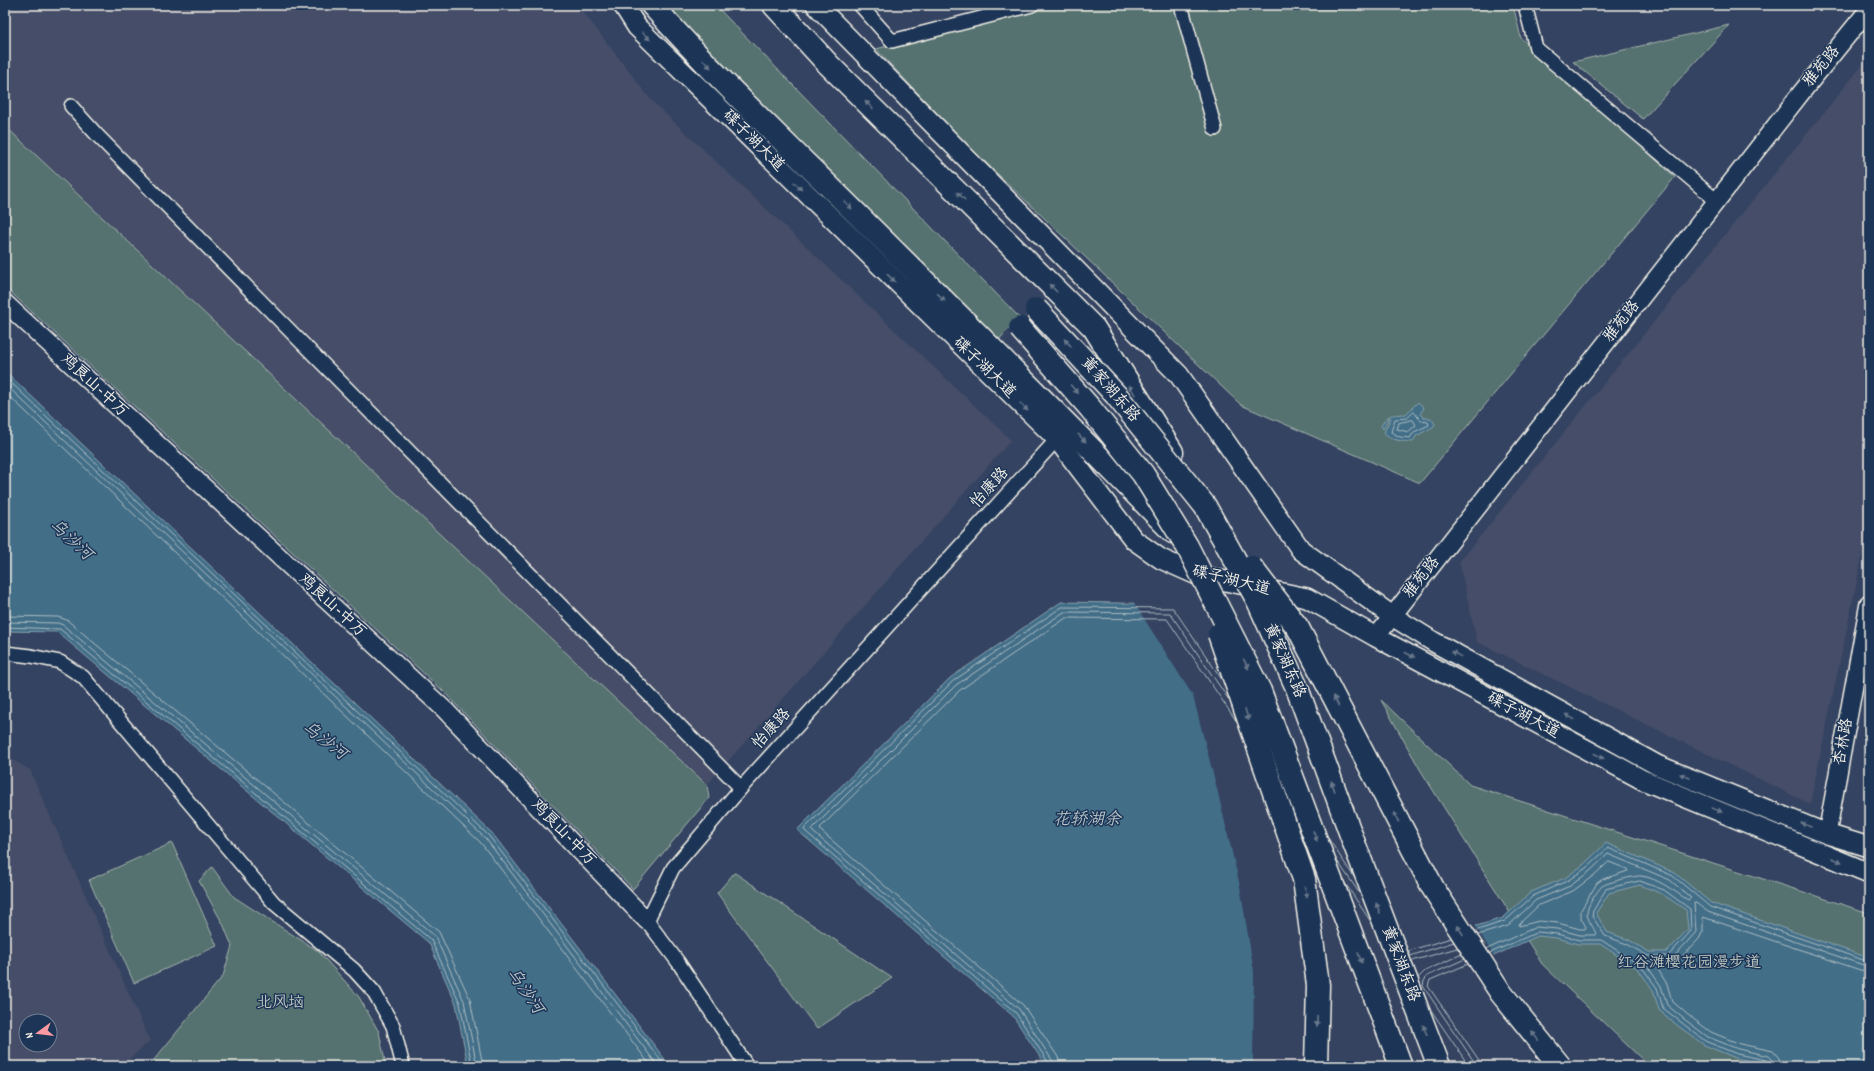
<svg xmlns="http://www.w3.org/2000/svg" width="1874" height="1071" font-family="Dekko,'LXGW WenKai TC',sans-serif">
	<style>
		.built { fill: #444d68; fill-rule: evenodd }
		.green { fill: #557270; stroke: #a4b2ac }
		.water { fill: #426e88; stroke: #89a2ae; fill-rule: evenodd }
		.pier { fill: #344361 }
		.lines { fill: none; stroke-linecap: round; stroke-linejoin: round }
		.shore { stroke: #adbdc2; stroke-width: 1 }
		.minor-casing { stroke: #f4f1e8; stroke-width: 16 }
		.tertiary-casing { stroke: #f4f1e8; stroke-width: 20 }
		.secondary-casing { stroke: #f4f1e8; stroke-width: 22 }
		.trunk-casing { stroke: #f4f1e8; stroke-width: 25 }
		.minor { stroke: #1d3557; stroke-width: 13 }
		.tertiary { stroke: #1d3557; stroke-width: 17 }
		.secondary { stroke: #1d3557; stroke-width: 19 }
		.trunk { stroke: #1d3557; stroke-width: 22 }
		.trunk-bridge-casing { stroke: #f4f1e8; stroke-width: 25; stroke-linecap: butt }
		.trunk-bridge { stroke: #1d3557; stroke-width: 22 }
		.oneway { fill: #68778a }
		.labels { text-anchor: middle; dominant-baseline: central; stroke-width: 3; stroke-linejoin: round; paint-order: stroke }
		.street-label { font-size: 16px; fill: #f4f1e8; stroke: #1d3557 }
		.park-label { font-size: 16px; fill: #bcc5be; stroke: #1d3557 }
		.water-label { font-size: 17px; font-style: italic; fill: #b6c3c6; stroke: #1d3557 }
	</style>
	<rect width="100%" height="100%" fill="#344361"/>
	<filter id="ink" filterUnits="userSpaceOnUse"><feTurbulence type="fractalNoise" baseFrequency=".025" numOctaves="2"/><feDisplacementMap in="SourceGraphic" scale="8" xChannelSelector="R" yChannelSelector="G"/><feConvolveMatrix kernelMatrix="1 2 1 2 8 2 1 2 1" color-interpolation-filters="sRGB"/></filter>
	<g filter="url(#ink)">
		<!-- built -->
		<g class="built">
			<polygon points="5,5 578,5 651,100 1011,440 707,785 317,440 5,134"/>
			<polygon points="1869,57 1869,524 1810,804 1477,642 1459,562"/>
			<path d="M5,755L30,770L150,1041L121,1066H5ZM26,1021H50V1045H26Z"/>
		</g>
		<!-- green -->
		<g class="green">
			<polygon points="665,5 715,5 1019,317 997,342"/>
			<polygon points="1049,5 1513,5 1521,38 1675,177 1420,483 1241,405 964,142 876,49"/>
			<polygon points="1729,25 1643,119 1573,62"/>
			<polygon points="5,126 707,785 709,798 633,889 444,692 5,287"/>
			<polygon points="1381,700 1470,785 1869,913 1869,1066 1649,1066 1542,964 1421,771"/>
			<polygon points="172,843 217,946 134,983 89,880"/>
			<polygon points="212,867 234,897 318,951 359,997 379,1032 386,1066 149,1066 223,976 232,946 223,924 199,881"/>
			<polygon points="734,873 735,873 892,978 817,1029 717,893"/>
		</g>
		<!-- water -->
		<g class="water">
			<polygon points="5,371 492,833 670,1066 468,1066 456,1004 429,943 57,632 5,631"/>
			<path d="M1418,402L1424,408L1420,414L1424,418H1431L1435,424L1433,427L1416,436L1413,442C1404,442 1389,440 1384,432L1391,418L1389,417L1383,429L1381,426C1388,413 1392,415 1406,414Z"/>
			<path d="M1061,602L1175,604L1406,947L1503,918L1531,892L1565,878L1583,865L1606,843L1675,873L1711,903L1869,958V1066H1774L1736,1058L1704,1045L1678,1026L1659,1010L1653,990L1638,969L1600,944H1578L1556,938L1538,936L1431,984L1488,1066H1046L1013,1016L797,830L950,678ZM1640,885L1662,894L1686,910L1688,929L1667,952H1649L1629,940L1607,932L1596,913L1609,893Z"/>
		</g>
		<!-- pier -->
		<polygon class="pier" points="1133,601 1177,602 1407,945 1475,925 1495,958 1434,985 1490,1066 1253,1066 1254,972 1240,886 1218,793 1193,696"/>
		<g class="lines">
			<!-- shore -->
			<g class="shore">
				<polyline points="5,377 489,836 665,1066"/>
				<polyline points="5,384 486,839 658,1066"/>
				<polyline points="5,392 481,843 651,1066"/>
				<polygon points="1414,412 1421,421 1428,422 1429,425 1414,432 1410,438 1400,437 1391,432 1395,419 1407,418"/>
				<polygon points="1413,420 1416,425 1408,432 1397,429 1399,423"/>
				<polyline points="5,616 58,617 67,620 439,932 470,999 483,1066"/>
				<polyline points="5,622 58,623 63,625 435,936 464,1001 477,1066"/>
				<polyline points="5,627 60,629 431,940 460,1003 472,1066"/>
				<polyline points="1328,838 1354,877"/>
				<polyline points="1336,859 1362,897"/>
				<polygon points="1609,862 1627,869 1628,871 1603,879 1597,883 1581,910 1581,918 1586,927 1585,929 1580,929 1558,923 1539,921 1519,926 1519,924 1539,905 1573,891 1593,876"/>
				<polygon points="1640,881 1664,890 1690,909 1691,931 1668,956 1648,956 1627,944 1605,936 1592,916 1593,911 1606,889"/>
				<polyline points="1345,883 1371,922"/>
				<polyline points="1475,931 1505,921 1533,896 1567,881 1586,868 1608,848 1673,876 1710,907 1869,962"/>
				<path d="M1478,935L1508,926L1536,900L1570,886L1589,872L1608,854L1670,880L1691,898L1688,900C1675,892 1656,877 1641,876C1636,875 1606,883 1602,886C1597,891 1587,906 1587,913C1587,919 1593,927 1596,933L1595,935H1580L1557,929L1536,927L1487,949"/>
				<polyline points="1408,951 1451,938"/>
				<polyline points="1490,953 1538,932 1557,934 1579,940 1601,940 1641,966 1657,988 1663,1008 1705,1041 1737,1054 1766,1060 1769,1066"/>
				<polyline points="1410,956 1454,942"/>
				<polyline points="1465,959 1427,976 1424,981 1423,986 1477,1066"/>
				<polyline points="1412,961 1457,948"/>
				<polyline points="1468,964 1430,980 1428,986 1483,1066"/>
				<polyline points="1418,978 1425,971 1462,954"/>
				<polyline points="1431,1010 1469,1066"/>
				<polyline points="1049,1066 1048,1062 1016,1013 805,831 804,829 953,681 1062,607 1173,608 1223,681"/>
				<polyline points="1054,1066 1052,1060 1019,1009 812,831 812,829 956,685 1064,612 1170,613 1229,700"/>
				<polyline points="1060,1066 1058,1057 1023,1005 821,831 820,828 960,690 1066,618 1167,619 1237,722"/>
				<polyline points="1774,1066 1773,1060 1769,1056 1738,1049 1708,1037 1684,1019 1667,1005 1661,986 1645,963 1646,961 1671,960 1696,932 1694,903 1696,903 1708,912 1869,967"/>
				<polyline points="1780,1066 1779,1058 1773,1051 1740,1044 1711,1032 1688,1015 1672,1001 1667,984 1657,968 1675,964 1699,939 1703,931 1703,917 1869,973"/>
			</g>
			<!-- minor casing -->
			<g class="minor-casing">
				<g id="minor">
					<polyline points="860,5 892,41 1032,5"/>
					<polyline points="1181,5 1215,129"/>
					<polyline points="1525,5 1536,48 1717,201"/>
					<polyline points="71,106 97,135 741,788"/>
					<polyline points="5,653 31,656 60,662 83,677 274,903 354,970 374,992 393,1026 403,1066"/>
					<polyline points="747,1066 678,962 647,921 673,868 741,788 1057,439"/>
				</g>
			</g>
			<!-- tertiary casing -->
			<g class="tertiary-casing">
				<g id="tertiary">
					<polyline points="5,303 445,710 647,921"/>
					<polyline points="1376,637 1801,93 1869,9"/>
					<polyline points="1827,834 1869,603"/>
				</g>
			</g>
			<!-- secondary casing -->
			<g class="secondary-casing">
				<g id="secondary">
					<polyline points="623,5 637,27 1057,439 1134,540 1161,559 1197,575 1307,598 1376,637 1643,780 1869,873"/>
					<polyline points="816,5 1179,375 1301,550 1392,616 1434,642 1657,765 1827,834 1869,847"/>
				</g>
			</g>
			<!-- trunk casing -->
			<g class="trunk-casing">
				<g id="trunk">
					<path d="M652,5C719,81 794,151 866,223C969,325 1071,428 1173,532"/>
					<polyline points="774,5 828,64 1094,328 1172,452"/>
				</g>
			</g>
			<!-- minor -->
			<use href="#minor" class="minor"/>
			<!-- tertiary -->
			<use href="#tertiary" class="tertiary"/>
			<!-- secondary -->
			<use href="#secondary" class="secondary"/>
			<!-- trunk -->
			<use href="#trunk" class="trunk"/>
			<!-- trunk-bridge casing -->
			<g class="trunk-bridge-casing">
				<g id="trunk-bridge">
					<polyline points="1036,309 1116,395 1205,506 1258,601 1297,688 1354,843 1439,1066"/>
					<polyline points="1020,328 1090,408 1143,474 1187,546 1260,691 1401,1066"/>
					<polyline points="1251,567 1298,628 1433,888 1501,993 1560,1066"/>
					<polyline points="1219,634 1304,879 1318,985 1316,1066"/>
				</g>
			</g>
			<!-- trunk-bridge -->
			<use href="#trunk-bridge" class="trunk-bridge"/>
		</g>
		<!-- one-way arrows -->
		<defs><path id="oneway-solid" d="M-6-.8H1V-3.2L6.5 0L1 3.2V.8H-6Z"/></defs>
		<g class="oneway">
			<use href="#oneway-solid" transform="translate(646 36) rotate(45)"/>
			<use href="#oneway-solid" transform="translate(707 64) rotate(45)"/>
			<use href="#oneway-solid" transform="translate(869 105) rotate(-135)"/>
			<use href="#oneway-solid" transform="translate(798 186) rotate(45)"/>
			<use href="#oneway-solid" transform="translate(961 196) rotate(-135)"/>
			<use href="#oneway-solid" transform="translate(848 205) rotate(45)"/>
			<use href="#oneway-solid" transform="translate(891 278) rotate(44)"/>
			<use href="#oneway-solid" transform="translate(1053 288) rotate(-135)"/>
			<use href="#oneway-solid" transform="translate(941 297) rotate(45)"/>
			<use href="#oneway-solid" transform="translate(1068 343) rotate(-133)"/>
			<use href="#oneway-solid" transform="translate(1074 389) rotate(49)"/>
			<use href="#oneway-solid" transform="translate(1132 390) rotate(-122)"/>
			<use href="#oneway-solid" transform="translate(1024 407) rotate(44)"/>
			<use href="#oneway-solid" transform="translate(1082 438) rotate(46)"/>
			<use href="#oneway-solid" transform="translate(1456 654) rotate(-151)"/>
			<use href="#oneway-solid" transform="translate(1410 655) rotate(28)"/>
			<use href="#oneway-solid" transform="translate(1246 664) rotate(63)"/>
			<use href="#oneway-solid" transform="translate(1336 701) rotate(-117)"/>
			<use href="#oneway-solid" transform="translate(1247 715) rotate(71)"/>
			<use href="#oneway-solid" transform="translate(1570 717) rotate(-151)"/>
			<use href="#oneway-solid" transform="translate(1599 756) rotate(28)"/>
			<use href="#oneway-solid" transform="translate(1685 776) rotate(-158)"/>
			<use href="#oneway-solid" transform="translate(1333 786) rotate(-110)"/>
			<use href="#oneway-solid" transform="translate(1717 810) rotate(22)"/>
			<use href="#oneway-solid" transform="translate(1396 817) rotate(-117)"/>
			<use href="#oneway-solid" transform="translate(1806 825) rotate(-158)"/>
			<use href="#oneway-solid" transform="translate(1315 836) rotate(69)"/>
			<use href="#oneway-solid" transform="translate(1837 860) rotate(23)"/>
			<use href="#oneway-solid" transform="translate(1306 892) rotate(82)"/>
			<use href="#oneway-solid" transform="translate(1378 908) rotate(-111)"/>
			<use href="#oneway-solid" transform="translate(1460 930) rotate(-123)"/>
			<use href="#oneway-solid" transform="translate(1360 958) rotate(70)"/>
			<use href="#oneway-solid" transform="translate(1317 1021) rotate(92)"/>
			<use href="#oneway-solid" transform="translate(1425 1030) rotate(-111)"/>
			<use href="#oneway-solid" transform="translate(1535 1036) rotate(-129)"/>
		</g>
	</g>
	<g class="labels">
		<!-- street labels -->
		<g class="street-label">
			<text transform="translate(1822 67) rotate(-51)">雅苑路</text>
			<text transform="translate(753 141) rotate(45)">碟子湖大道</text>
			<text transform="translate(1622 322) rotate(-52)">雅苑路</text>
			<text transform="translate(984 368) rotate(44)">碟子湖大道</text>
			<text transform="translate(94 386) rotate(43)">鸡良山-中万</text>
			<text transform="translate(1110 390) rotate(49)">黄家湖东路</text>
			<text transform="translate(990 488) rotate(-48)">怡康路</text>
			<text transform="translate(1422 578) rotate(-52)">雅苑路</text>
			<text transform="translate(1231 581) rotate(14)">碟子湖大道</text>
			<text transform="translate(332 606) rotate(43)">鸡良山-中万</text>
			<text transform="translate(1284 661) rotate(66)">黄家湖东路</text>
			<text transform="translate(1523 716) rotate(28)">碟子湖大道</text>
			<text transform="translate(772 729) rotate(-48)">怡康路</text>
			<text transform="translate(1844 742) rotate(-80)">杏林路</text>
			<text transform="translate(563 833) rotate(46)">鸡良山-中万</text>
			<text transform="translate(1400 964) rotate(69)">黄家湖东路</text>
		</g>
		<!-- park labels -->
		<g class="park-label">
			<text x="1689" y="963">红谷滩樱花园漫步道</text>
			<text x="280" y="1003">北风垴</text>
		</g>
		<!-- water labels -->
		<g class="water-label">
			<text transform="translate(70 541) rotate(43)">乌沙河</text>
			<text transform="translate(324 742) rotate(38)">乌沙河</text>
			<text x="1087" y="821">花轿湖余</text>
			<text transform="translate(524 992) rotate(56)">乌沙河</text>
		</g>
	</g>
	<!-- margin -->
	<rect width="1874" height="1071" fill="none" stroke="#1d3557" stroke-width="20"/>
	<rect x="10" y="10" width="1854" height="1051" fill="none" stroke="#f4f1e8" stroke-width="1.5" filter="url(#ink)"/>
	<!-- north arrow -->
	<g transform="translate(38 1033) rotate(255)"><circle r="19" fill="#1d3557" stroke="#738091"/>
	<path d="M0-3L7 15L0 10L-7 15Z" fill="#ff9aa2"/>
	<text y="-6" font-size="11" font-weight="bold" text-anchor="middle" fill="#f4f1e8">N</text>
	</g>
</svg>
